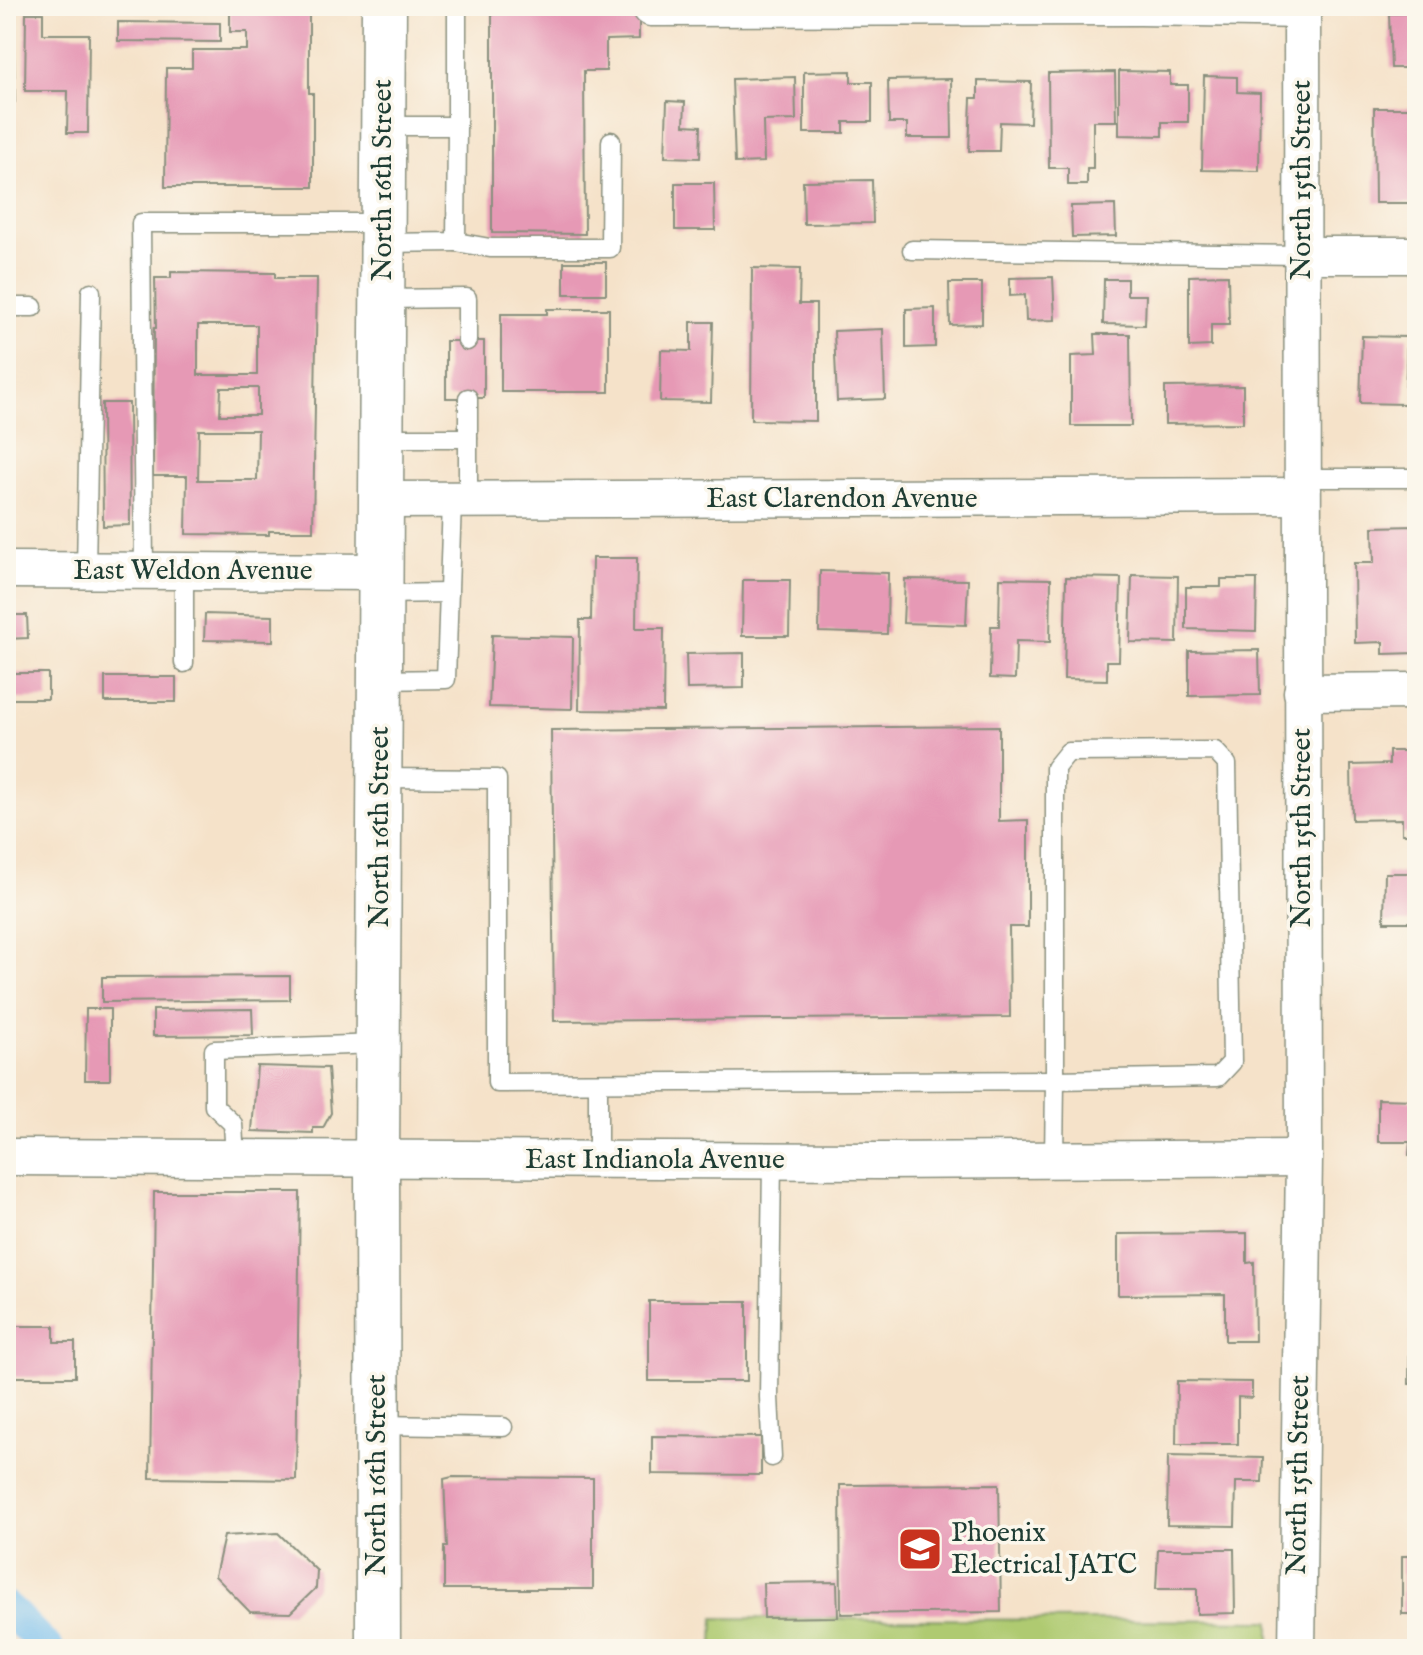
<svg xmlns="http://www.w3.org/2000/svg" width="1423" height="1655" font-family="'IM FELL English',serif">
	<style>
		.green { fill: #afca71; stroke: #678452; stroke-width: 2 }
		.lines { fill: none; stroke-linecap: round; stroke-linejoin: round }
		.canal { stroke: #74bded; stroke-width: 32 }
		.building { fill: #e699b5; fill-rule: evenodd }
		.service-casing { stroke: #8a907e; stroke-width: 21 }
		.minor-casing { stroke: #8a907e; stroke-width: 39 }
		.secondary-casing { stroke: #8a907e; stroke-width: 47 }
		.service { stroke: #fff; stroke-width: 18 }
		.minor { stroke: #fff; stroke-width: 36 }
		.secondary { stroke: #fff; stroke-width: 44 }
		.labels { text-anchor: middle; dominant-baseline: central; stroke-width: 7; stroke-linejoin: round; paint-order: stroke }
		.street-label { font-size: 28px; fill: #1f3d34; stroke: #fbf7ec }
		.poi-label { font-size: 28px; fill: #1f3d34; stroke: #fbf7ec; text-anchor: start }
	</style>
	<rect width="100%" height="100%" fill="#fbf7ec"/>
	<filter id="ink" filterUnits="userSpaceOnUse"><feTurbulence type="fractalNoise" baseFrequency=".0125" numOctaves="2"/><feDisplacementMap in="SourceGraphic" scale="16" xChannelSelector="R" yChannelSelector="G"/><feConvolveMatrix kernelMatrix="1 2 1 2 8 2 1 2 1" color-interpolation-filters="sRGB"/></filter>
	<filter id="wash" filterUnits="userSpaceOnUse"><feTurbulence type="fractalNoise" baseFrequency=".006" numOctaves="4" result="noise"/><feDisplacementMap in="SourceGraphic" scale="32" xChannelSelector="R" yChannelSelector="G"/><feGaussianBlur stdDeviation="1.8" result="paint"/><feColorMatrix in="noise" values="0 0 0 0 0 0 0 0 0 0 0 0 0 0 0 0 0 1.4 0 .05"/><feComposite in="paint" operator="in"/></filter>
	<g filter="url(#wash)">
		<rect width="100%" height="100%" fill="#f5e2c9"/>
		<!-- green -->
		<polygon class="green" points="714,1618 1270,1621 1270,1649 713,1649"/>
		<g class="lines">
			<!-- canal -->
			<polyline class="canal" points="6,1607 48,1649"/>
		</g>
		<g id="blocks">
			<!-- building -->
			<g class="building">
				<polygon points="230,6 309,6 309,93 313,93 313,187 165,187 166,68 192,68 192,50 247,50 247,32 230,32"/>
				<polygon points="492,6 639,6 639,39 606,40 606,71 584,71 585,234 492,233"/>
				<polygon points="26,13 43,13 43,34 89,34 88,133 67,133 68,91 25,91"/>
				<polygon points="1417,13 1417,68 1391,68 1389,14"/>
				<polygon points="118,22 220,23 220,42 118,41"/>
				<polygon points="6,54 14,54 15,102 6,102"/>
				<polygon points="851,71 851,82 872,82 872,122 844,122 844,133 804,133 804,72"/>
				<polygon points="1119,71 1170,72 1170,85 1188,85 1188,122 1162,122 1162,136 1119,135"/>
				<polygon points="1115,72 1116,121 1093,121 1093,169 1087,169 1087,185 1068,185 1068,168 1049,168 1048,73"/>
				<polygon points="1204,76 1237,77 1237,92 1260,93 1259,171 1202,170"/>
				<polygon points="795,77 796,120 763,121 764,162 735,163 732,79"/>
				<polygon points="951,79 952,138 907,138 907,123 889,123 888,80"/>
				<polygon points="978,81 1031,82 1030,123 1000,122 999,151 969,151 971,98 978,98"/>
				<polygon points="667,101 685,102 684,125 701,126 700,158 665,157"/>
				<polygon points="1374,108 1417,108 1417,203 1375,203"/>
				<polygon points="872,180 873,223 804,224 803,181"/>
				<polygon points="675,183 714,183 715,230 675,230"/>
				<polygon points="1115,205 1116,236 1072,237 1071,206"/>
				<rect x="564" y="262" width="42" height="32"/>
				<polygon points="752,268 800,269 799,304 816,304 816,421 751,420"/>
				<path d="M171,272L275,273V278H317L313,531H269V535L186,534L187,476H153L154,328H156L155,278H171ZM198,325H257V375H198ZM221,388H258V415H220ZM199,430H258L257,480H198Z"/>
				<polygon points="1228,275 1229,325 1211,325 1211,346 1189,347 1189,276"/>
				<polygon points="1053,277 1055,320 1026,321 1025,295 1010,296 1010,278"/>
				<polygon points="1104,279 1127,279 1127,295 1146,295 1145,325 1103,324"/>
				<polygon points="949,283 982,283 982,324 950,325"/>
				<polygon points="935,308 935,347 906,348 906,309"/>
				<polygon points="547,309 609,309 609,392 501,392 501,314 547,314"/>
				<polygon points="691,322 713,322 711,402 660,401 661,350 691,351"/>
				<polygon points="883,329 885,399 837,401 834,331"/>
				<polygon points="1095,334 1130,334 1131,426 1071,426 1071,356 1096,355"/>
				<polygon points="1362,336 1407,337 1405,404 1360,403"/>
				<rect x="446" y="341" width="38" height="57"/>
				<polygon points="1243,386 1243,423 1165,424 1165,387"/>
				<polygon points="102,403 129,403 130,525 103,526"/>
				<polygon points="1416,526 1417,653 1383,654 1383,642 1355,643 1354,563 1374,563 1373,527"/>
				<polygon points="592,558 637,558 636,628 664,628 663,711 579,710 580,620 591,620"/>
				<polygon points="820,571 888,573 887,634 819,632"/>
				<polygon points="1132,575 1178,576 1177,643 1130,642"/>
				<polygon points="1066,577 1121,578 1119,661 1107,661 1107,680 1064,679"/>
				<polygon points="1000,578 1051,579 1050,642 1016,641 1015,679 990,678 991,626 999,626"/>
				<polygon points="905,579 968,580 966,625 903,623"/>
				<polygon points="1221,579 1257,579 1256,631 1186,629 1186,587 1221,587"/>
				<polygon points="743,580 790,580 789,636 742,636"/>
				<polygon points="205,614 273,616 273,641 204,640"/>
				<polygon points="6,615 27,615 28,638 6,639"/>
				<polygon points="492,635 573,637 572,709 489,707"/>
				<polygon points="1259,650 1260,695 1189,696 1189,651"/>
				<polygon points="744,653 744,688 687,689 686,654"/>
				<rect x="6" y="673" width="42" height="26"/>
				<rect x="105" y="677" width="71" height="25"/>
				<polygon points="999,726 999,821 1028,820 1028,927 1009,927 1010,1017 554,1021 551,730"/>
				<polygon points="1389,751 1417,751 1417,834 1402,834 1402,819 1352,820 1351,765 1389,764"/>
				<polygon points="1385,873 1417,873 1417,922 1384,922"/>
				<polygon points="290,976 290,1000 102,1002 102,977"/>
				<polygon points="86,1009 110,1009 110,1080 85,1080"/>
				<polygon points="252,1009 253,1035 153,1036 153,1010"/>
				<polygon points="257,1066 328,1068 331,1113 323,1128 313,1128 313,1133 252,1131"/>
				<polygon points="1378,1099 1417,1100 1417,1155 1409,1155 1410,1142 1378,1142"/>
				<polygon points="154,1192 300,1192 296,1480 150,1478"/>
				<polygon points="1247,1233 1247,1263 1254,1262 1255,1341 1225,1341 1225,1294 1118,1295 1118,1234"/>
				<rect x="649" y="1301" width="98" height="80"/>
				<polygon points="6,1326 54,1326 54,1342 75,1342 75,1377 6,1377"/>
				<polygon points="1410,1331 1417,1331 1417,1384 1409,1384"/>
				<polygon points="1177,1381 1252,1382 1252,1398 1238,1397 1238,1444 1176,1444"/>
				<polygon points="652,1436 761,1437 761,1475 652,1474"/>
				<polygon points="1168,1456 1263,1458 1262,1482 1236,1482 1235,1526 1167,1525"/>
				<polygon points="452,1477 593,1478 593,1589 444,1589 444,1547 447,1547 444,1479"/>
				<polygon points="999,1484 1001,1612 841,1614 840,1485"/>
				<polygon points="1413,1485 1417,1485 1417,1539 1414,1539"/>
				<polygon points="278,1533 317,1571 316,1588 290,1613 250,1612 215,1576 224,1536"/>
				<polygon points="1158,1549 1234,1549 1235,1613 1197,1614 1197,1589 1156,1589"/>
				<rect x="1402" y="1556" width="15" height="58"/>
				<polygon points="837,1582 838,1617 764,1618 763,1583"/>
			</g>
		</g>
	</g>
	<g filter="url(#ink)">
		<use href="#blocks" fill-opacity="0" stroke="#8a907e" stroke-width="2"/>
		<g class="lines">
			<!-- service casing -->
			<g class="service-casing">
				<g id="service">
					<polyline points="457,126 457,6"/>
					<polyline points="456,242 490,248 610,248 611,141"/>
					<polyline points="382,243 456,242 457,126 383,126"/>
					<polyline points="912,250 1301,255"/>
					<polyline points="382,299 467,298 467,341"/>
					<polyline points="6,307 33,307"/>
					<polyline points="468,398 468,501"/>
					<polyline points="382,438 468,438"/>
					<polyline points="1302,478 1417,478"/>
					<polyline points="86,570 91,292"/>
					<polyline points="144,571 141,223 382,223"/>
					<polyline points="184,571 184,663"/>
					<polyline points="380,594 449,593"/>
					<polyline points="380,680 446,679 452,501"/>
					<polygon points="1215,751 1227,764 1232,1062 1218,1077 1055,1080 1055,768 1068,752"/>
					<polyline points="380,778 497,779 497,1083 1055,1080 1054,1160"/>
					<polyline points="598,1083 598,1160"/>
					<polyline points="235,1158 233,1124 214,1106 214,1050 378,1044"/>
					<polyline points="377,1425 503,1427"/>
					<polyline points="772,1457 769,1397 772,1161"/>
				</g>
			</g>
			<!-- minor casing -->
			<g class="minor-casing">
				<g id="minor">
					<polyline points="651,8 1140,7 1302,10"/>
					<polyline points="1301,255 1417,255"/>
					<polyline points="382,500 1302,496"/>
					<polyline points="6,570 380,572"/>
					<polyline points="1302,692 1417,691"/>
					<polyline points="6,1157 881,1161 1304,1158"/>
					<polyline points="1297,1649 1304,1158 1302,6"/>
				</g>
			</g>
			<!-- secondary casing -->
			<g class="secondary-casing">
				<polyline id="secondary" points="378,1649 377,1159 384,6"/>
			</g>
			<!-- service -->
			<use href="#service" class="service"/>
			<!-- minor -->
			<use href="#minor" class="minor"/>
			<!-- secondary -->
			<use href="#secondary" class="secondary"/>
		</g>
	</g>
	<!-- icons -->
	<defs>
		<g id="university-square" transform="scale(2.3)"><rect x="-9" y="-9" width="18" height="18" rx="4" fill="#c8321e" stroke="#fbf7ec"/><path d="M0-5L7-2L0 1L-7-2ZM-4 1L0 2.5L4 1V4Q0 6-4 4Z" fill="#fff"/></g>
	</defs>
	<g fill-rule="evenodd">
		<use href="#university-square" x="920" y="1549"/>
	</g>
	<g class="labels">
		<!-- street labels -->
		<g class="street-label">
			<text transform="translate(383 180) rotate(-90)">North 16th Street</text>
			<text transform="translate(1302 180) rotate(-90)">North 15th Street</text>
			<text x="842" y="499">East Clarendon Avenue</text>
			<text x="193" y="571">East Weldon Avenue</text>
			<text transform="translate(380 827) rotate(-90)">North 16th Street</text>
			<text transform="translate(1302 828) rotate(-90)">North 15th Street</text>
			<text x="655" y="1160">East Indianola Avenue</text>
			<text transform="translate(377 1475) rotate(-90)">North 16th Street</text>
			<text transform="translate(1299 1475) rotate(-89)">North 15th Street</text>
		</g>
		<!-- poi labels -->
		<g class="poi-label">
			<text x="951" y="1533">Phoenix<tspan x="951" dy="32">Electrical JATC</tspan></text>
		</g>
	</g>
	<!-- margin -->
	<rect width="1423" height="1655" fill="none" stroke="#fbf7ec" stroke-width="32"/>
</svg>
